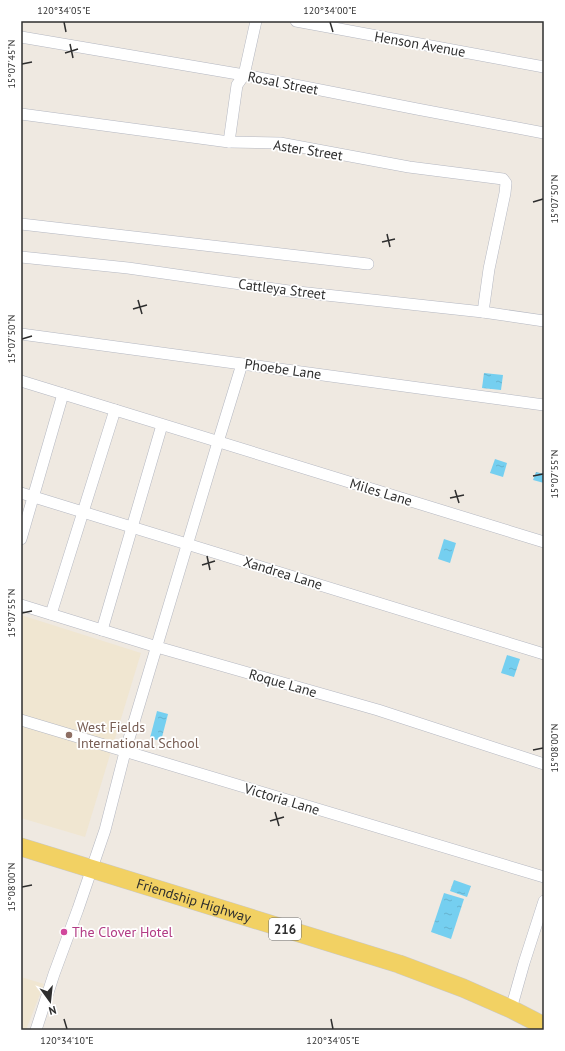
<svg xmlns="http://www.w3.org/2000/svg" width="565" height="1051" font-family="'PT Sans',sans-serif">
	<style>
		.education { fill: #f0e6d1 }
		.water { fill: url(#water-ripples) }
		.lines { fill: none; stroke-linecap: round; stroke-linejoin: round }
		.street-casing { stroke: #b4b7c1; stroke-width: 12 }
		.primary-casing { stroke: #c9c9c9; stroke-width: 19 }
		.street { stroke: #fff; stroke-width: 11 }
		.primary { stroke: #f2d163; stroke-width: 18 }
		.ticks { fill: none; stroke: #2e2e2e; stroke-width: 1.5 }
		.education-dot { fill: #8d6e63; stroke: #fff; stroke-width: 1.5 }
		.hotel-dot { fill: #d1479c; stroke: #fff; stroke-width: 1.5 }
		.labels { text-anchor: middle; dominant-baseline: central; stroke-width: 3.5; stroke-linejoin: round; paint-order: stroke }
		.shield { fill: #fff; stroke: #6d6d6d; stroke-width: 1 }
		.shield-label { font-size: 13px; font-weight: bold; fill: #2e2e2e }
		.street-label { font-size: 14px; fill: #2e2e2e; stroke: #fff }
		.education-label { font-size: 14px; fill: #785e54; stroke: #fff; text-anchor: start }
		.hotel-label { font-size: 14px; fill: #b23c85; stroke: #fff; text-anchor: start }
		.neatline { fill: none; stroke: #2e2e2e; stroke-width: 1.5 }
		.ticks-label { font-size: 10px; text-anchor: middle; fill: #2e2e2e }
	</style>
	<defs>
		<pattern id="water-ripples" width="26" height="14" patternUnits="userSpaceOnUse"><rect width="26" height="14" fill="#75cff0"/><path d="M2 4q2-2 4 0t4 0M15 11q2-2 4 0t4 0" fill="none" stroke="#66b2ce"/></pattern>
	</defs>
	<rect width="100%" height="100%" fill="#efe9e1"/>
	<!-- education -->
	<g class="education">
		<polygon points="21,615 141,653 85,837 21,818"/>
		<polygon points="21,977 44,984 26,1030 21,1030"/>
	</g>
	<!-- water -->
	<g class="water">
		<polygon points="484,373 503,375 501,390 482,388"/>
		<polygon points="495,459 507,463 503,477 490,473"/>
		<polygon points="536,472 544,474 544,483 533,480"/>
		<polygon points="444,539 456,543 450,563 438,559"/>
		<polygon points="507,655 520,659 514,677 501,673"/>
		<polygon points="157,711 168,714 161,741 150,738"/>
		<polygon points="454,880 471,886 467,897 450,891"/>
		<polygon points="444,893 464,899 451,939 431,932"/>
	</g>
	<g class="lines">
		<!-- street casing -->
		<g class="street-casing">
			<g id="street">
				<polyline points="296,21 544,67"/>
				<polyline points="21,37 244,75 417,109 544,133"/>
				<polyline points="21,114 229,142 280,143 409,167 503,179 506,183 505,193 489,269 483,312"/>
				<polyline points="229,142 237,85 244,75 256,21"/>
				<polyline points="21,224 368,264"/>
				<polyline points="21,257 128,268 289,291 483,312 544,321"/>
				<polyline points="21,334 544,405"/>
				<polyline points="21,381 544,542"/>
				<polyline points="21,493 544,654"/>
				<polyline points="21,539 63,394"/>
				<polyline points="21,605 157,647 378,710 544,764"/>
				<polyline points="51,614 115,410"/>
				<polyline points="102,630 162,425"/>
				<polyline points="21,720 544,877"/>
				<polyline points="511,1009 524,963 544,901"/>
				<polyline points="36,1030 54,974 78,909 105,830 125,752 218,442 242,364"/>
			</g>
		</g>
		<!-- primary casing -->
		<g class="primary-casing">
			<g id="primary">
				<path id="s1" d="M21,847L399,964L463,988L511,1009L544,1026"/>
			</g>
		</g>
		<!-- street -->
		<use href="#street" class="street"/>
		<!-- primary -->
		<use href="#primary" class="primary"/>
	</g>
	<!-- ticks -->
	<path class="ticks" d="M64,22L66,32M330,22L333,32M70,44L73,58M65,53L78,49M22,64L32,62M533,202L543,199M387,234L390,247M382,242L395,239M138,300L142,314M133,309L147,305M22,339L32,336M533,476L543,474M455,490L459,503M450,498L464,495M207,556L210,570M202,565L215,561M22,613L32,611M533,750L543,748M275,812L279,826M270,821L284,817M22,887L32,885M64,1019L67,1029M331,1019L333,1029"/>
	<!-- markers -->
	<circle class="education-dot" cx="69" cy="735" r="4"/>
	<circle class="hotel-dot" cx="64" cy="932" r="4"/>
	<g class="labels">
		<!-- shield labels -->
		<rect class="shield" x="269" y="918" width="32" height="22" rx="3"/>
		<g class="shield-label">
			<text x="285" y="929">216</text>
		</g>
		<!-- street labels -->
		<g class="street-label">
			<text transform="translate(420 44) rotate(10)">Henson Avenue</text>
			<text transform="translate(283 83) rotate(11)">Rosal Street</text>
			<text transform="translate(308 150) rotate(9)">Aster Street</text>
			<text transform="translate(282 289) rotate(7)">Cattleya Street</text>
			<text transform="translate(283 369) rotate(8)">Phoebe Lane</text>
			<text transform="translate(381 492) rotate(17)">Miles Lane</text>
			<text transform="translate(283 573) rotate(17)">Xandrea Lane</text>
			<text transform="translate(283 683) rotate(16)">Roque Lane</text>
			<text transform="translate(282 799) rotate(17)">Victoria Lane</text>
			<text stroke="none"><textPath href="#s1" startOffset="181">Friendship Highway</textPath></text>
		</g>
		<!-- education labels -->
		<g class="education-label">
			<text x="77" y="727">West Fields<tspan x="77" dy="16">International School</tspan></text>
		</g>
		<!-- hotel labels -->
		<g class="hotel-label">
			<text x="72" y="932">The Clover Hotel</text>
		</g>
	</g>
	<!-- border -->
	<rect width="565" height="1051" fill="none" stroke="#ffffff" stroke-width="44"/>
	<!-- north arrow -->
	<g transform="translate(50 1001) rotate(165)" stroke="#ffffff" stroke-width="3" paint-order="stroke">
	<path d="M0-3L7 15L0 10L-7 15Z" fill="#2e2e2e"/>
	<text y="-6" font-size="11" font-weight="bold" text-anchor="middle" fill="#2e2e2e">N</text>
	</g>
	<rect x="22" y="22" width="521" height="1007" class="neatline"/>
	<g class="ticks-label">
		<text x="64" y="14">120°34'05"E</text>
		<text x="330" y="14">120°34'00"E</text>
		<text transform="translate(11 64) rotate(-90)" y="4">15°07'45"N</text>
		<text transform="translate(554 199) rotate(-90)" y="4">15°07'50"N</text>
		<text transform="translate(11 339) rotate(-90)" y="4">15°07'50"N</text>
		<text transform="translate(554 474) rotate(-90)" y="4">15°07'55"N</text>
		<text transform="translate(11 613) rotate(-90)" y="4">15°07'55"N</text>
		<text transform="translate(554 748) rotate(-90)" y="4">15°08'00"N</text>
		<text transform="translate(11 887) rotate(-90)" y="4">15°08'00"N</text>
		<text x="67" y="1044">120°34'10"E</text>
		<text x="333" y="1044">120°34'05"E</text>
	</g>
</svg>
